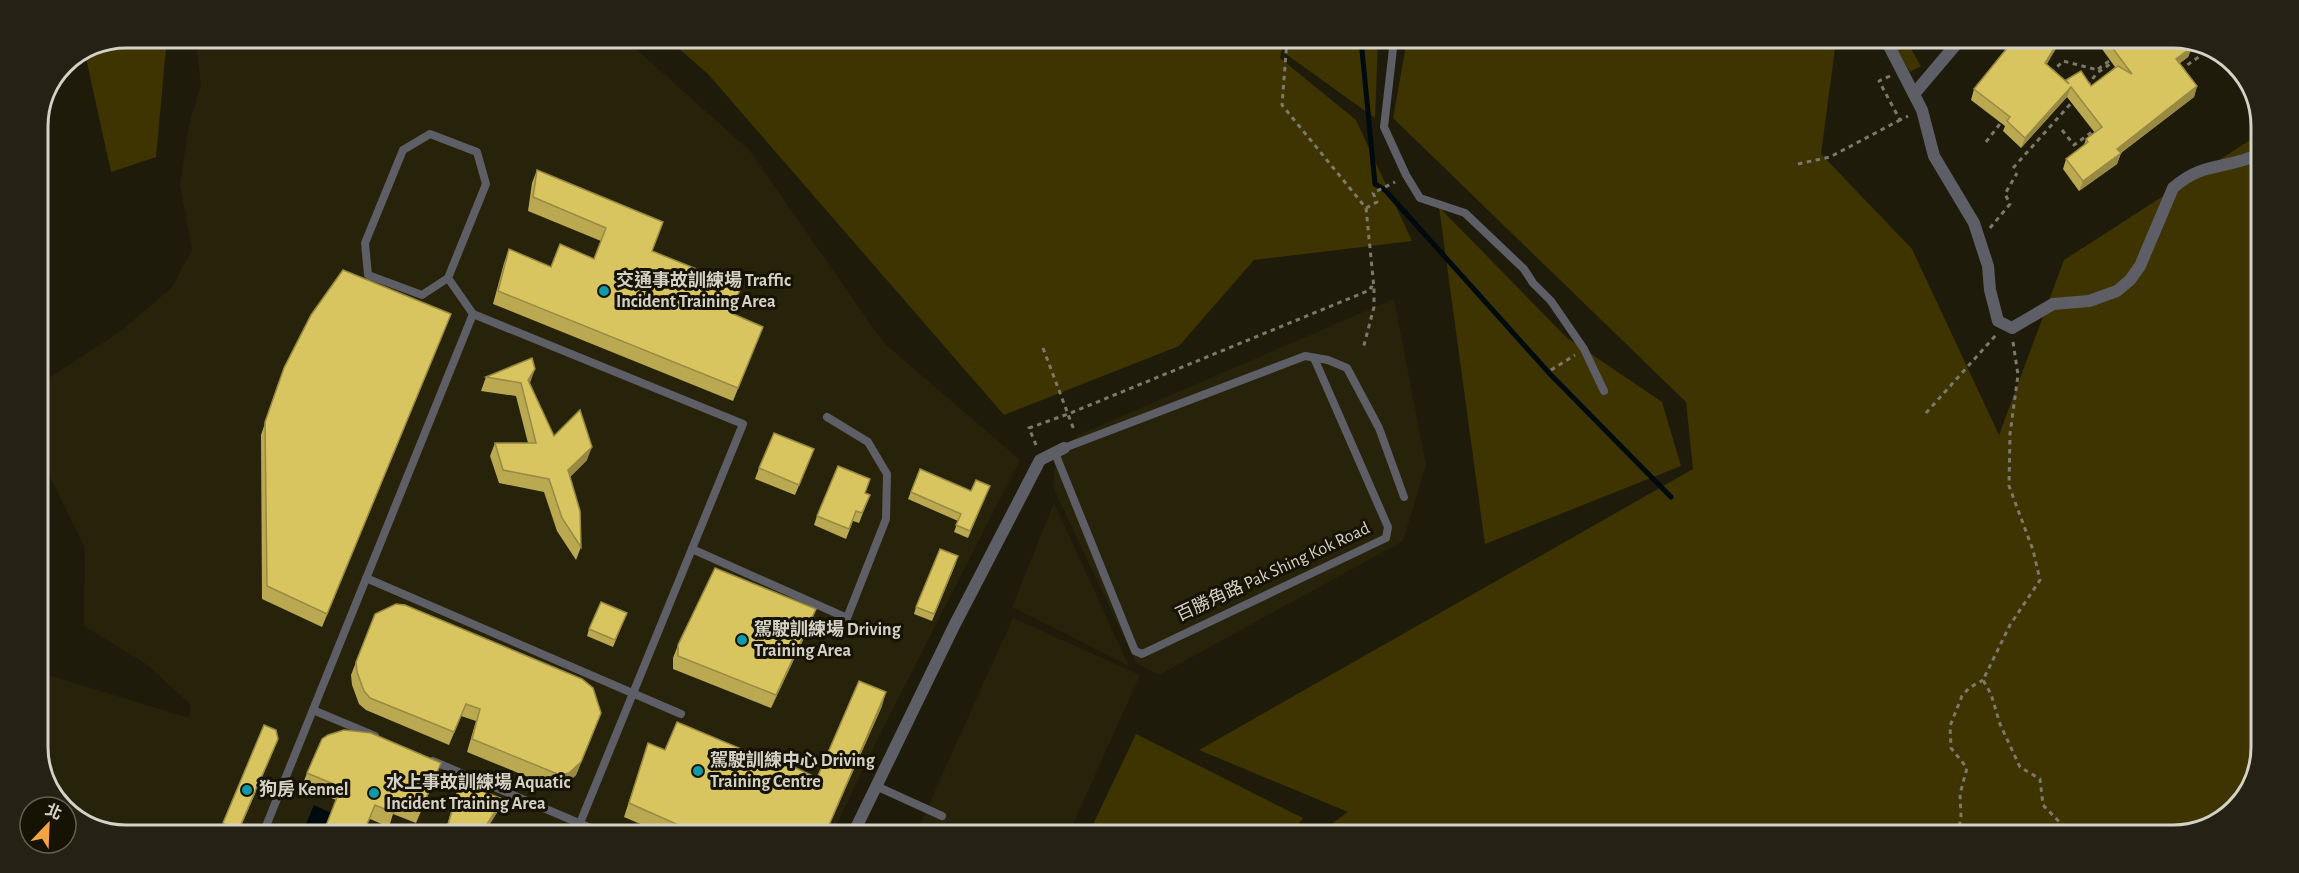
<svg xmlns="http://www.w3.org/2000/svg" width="2299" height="873" font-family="'Alegreya Sans','Noto Sans TC',sans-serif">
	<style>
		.built { fill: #27220a }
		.green { fill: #3d3401 }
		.water { fill: #000a0f }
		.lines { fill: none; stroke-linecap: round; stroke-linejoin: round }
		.stream { stroke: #000a0f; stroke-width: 5 }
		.path { stroke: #7c796c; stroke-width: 3; stroke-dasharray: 4.5 4.5; stroke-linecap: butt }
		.service { stroke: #5d5e66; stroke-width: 8 }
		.minor { stroke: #5d5e66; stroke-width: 12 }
		.wall { fill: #bba952 }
		.shaded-wall { fill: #988a42 }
		.building { fill: #d9c55f; stroke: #988a42; stroke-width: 1.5 }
		.culture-dot { fill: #0f9aa8; stroke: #161204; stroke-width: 2 }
		.labels { text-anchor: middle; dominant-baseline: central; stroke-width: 6; stroke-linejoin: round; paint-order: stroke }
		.poi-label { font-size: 18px; font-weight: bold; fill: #d4d2c7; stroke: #161204; text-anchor: start }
		.street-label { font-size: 18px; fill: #d4d2c7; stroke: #161204 }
		.rim { fill: none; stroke: #d4d2c7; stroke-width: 3 }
	</style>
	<rect width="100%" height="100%" fill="#1f1b0b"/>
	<!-- built -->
	<g class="built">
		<polygon points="195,38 625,39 750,151 883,342 1020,460 876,742 833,832 97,831 56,801 38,753 38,672 189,718 191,705 146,664 84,626 85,548 48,473 43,382 121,331 172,287 192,250 180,185 189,124 201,85"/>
		<polygon points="1394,299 1426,465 1403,541 1159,675 1136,663 1053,487 1055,453 1064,448 1078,435"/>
		<polygon points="1054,503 1129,666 1012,607"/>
		<polygon points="1013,618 1140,675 1069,833 928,833 918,828"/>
	</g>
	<!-- green -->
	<g class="green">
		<polygon points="126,38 167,38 156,157 111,172 86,58 80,56"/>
		<polygon points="668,39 1284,40 1280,58 1356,120 1412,241 1254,260 1179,346 1004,415 708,74"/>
		<polygon points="1290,40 1378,40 1375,118 1286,54"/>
		<polygon points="1407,40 1836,41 1821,154 1912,249 1999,435 2064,260 2261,133 2257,776 2227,817 2174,835 1318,834 1348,812 1199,750 1693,469 1686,402 1393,118"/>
		<polygon points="1896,42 1907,42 1921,66 1910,72 1893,43"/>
		<polygon points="1439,207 1566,337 1662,402 1681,466 1485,544"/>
		<polygon points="1136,734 1303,818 1292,833 1089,833"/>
		<polygon points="82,820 166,831 97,831"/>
	</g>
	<!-- water -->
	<polygon class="water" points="314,805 331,813 324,831 303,831"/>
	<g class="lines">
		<!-- stream -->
		<polyline class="stream" points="1361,40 1375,184 1385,190 1550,374 1671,497"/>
		<!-- path -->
		<g class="path">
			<polyline points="1287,40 1282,105 1366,208 1374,288 1374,307 1363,349"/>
			<polyline points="2098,69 2112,59"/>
			<polyline points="2180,70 2203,54 2208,46"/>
			<polyline points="2051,73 2063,61 2098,70"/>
			<polyline points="1890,76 1879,81 1900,120 1908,116"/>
			<polyline points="2087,86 2097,73 2115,61"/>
			<polyline points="2062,130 2074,145 2096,129"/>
			<polyline points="1986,142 2003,120"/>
			<polyline points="1798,164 1830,157 1900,120"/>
			<polyline points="2013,168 2074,100"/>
			<polyline points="1366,208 1377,202 1373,193 1395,182"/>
			<polyline points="1990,228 2010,204 2005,194 2017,173"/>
			<polyline points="2013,342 2018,375 2010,434 2009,486 2033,550 2040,580 2010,625 1983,680 1991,694 2000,724 2020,767 2040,779 2043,805 2072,835"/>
			<polyline points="1043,348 1074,430"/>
			<polyline points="1551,370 1575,355"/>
			<polyline points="1926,413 1996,335"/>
			<polyline points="1036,445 1029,428 1068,414 1370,290 1371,287 1374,288"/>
			<polyline points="1958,835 1961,816 1960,794 1967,768 1951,748 1950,726 1962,696 1969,688 1983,680"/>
		</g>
		<!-- service -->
		<g class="service">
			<polyline points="1394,40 1384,127 1406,175 1420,198 1465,213 1524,269 1533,283 1551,301 1584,349 1604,391"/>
			<polyline points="448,278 422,295 368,275 365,243 403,150 430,134 477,152 486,184 448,278 473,314"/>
			<polyline points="1064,448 1305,356 1328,360 1347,368 1379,428 1404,497"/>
			<polyline points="1055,453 1135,651 1142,654 1386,538 1388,527 1314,358"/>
			<polyline points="692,549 847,618 886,519 887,474 868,442 827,417"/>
			<polyline points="366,578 681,714"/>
			<polyline points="313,710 375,736"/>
			<polyline points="433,761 600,832"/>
			<polyline points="876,786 942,816"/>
			<polyline points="264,831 473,314 743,424 580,823"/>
		</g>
		<!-- minor -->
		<g class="minor">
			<path d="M1887,42L1922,110L1934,156L1974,223L1988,266L1990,290L1998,321L2012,328L2053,304L2089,301L2117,291L2130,280L2140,266L2173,188C2204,160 2229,170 2261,153"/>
			<polyline points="1914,94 1958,42"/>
			<polyline points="854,832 954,626 1040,460 1064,448"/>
		</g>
	</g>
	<!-- wall -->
	<g class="wall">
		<polygon points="1991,42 2059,42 2047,64 2066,81 2091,86 2115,67 2097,42 2188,42 2192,47 2188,57 2180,63 2197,86 2194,97 2121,153 2117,164 2079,191 2063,169 2066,159 2084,145 2086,139 2095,133 2067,97 2021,148 2003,131 2005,126 1971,100 1974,89 2006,50"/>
		<polygon points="537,170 652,251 732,313 763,327 733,401 493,304 504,263 509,249 551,267 594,259 601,241 528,211 532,183"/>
		<polygon points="451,314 322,627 262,599 261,435 279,381"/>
		<polygon points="486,377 530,384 554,436 587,460 570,477 581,547 576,560 557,531 544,492 499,483 490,456 495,443 528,443 516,396 481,391"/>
		<polygon points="810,459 795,495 755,479 759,468"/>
		<polygon points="920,469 971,491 987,493 968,538 954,532 958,521 908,499"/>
		<polygon points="865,493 870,495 859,523 853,521 846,539 814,525 817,516"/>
		<polygon points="956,563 932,621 914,614 916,607"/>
		<polygon points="627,613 613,647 587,636 589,629"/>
		<polygon points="811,623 771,708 673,669 673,658 678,645"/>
		<polygon points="356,662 596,725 576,775 564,786 555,788 467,752 476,721 461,716 449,745 366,710 359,704 352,685 351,675"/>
		<polygon points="882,706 826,832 659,832 624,817 648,743 665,750 782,766 817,778"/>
		<polygon points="264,725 274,749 239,831 221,831"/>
		<polygon points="307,773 436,776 416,823 393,814 389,827 370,819 364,831 324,831 336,800 302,786"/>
		<polygon points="460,782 499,809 485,832 445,832"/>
	</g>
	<!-- shaded-wall -->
	<g class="shaded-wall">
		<polygon points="2058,42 2059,42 2059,44 2041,73 2045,63"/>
		<polygon points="2192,47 2188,57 2172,69 2176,59"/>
		<polygon points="2197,86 2194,97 2119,154 2121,153 2117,164 2079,191 2083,181 2117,149"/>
		<polygon points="2071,87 2067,97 2021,148 2025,138"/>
		<polygon points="451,314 446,327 322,627 327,614"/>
		<polygon points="535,369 530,383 523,394 528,380"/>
		<polygon points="592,447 587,460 563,484 568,470"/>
		<polygon points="816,609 811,623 771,708 776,695"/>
		<polygon points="886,692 882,706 826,832"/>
		<polygon points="601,713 576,775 564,786 555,788 560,775"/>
		<polygon points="441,763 436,776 416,823 421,810"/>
		<polygon points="503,799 499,809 485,832 482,832"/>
	</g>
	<!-- building -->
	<g class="building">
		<polygon points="2012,42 2058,42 2045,63 2069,84 2066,80 2081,71 2091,86 2118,66 2132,74 2108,42 2188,42 2192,47 2176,59 2197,86 2117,149 2121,153 2083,181 2066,159 2088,142 2086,139 2102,127 2071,87 2025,138 2007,121 2010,117 1974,89"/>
		<polygon points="537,170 663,222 652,251 741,287 731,313 763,327 738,388 498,291 509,249 551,267 560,244 594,259 606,228 533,197"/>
		<polygon points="343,270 451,314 327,614 267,586 265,422 284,368 311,315"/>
		<polygon points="532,358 535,369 528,380 554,436 580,410 592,447 568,470 580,511 581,547 562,518 549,479 503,470 495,443 536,443 521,383 486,377"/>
		<polygon points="774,433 814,449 799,485 759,468"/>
		<polygon points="838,466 870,479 865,493 870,495 862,513 856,511 849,529 817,516"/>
		<polygon points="920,469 971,491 976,480 990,486 970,531 956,525 961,514 911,492"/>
		<polygon points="940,549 958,556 934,614 916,607"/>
		<polygon points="715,568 816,609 776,695 678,656 678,645"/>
		<polygon points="601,602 627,613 615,640 589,629"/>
		<polygon points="396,604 405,605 582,679 593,688 601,713 581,762 569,773 560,775 472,739 480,709 466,704 454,732 370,698 364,691 357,672 356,662 375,614"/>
		<polygon points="859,681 886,692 826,832 805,832 802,831 802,832 694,832 629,803 648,743 665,750 677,722 782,766 794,767 817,778"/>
		<polygon points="264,725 276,730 278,739 238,831 223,823"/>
		<polygon points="344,730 371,733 441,763 421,810 398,801 394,813 375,805 364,831 324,831 341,787 307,773 322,739 328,735"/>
		<polygon points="460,782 503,799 482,832 446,832"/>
		<polygon points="557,825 571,832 554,832"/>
	</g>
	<!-- markers -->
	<g class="culture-dot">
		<circle cx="604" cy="291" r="6"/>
		<circle cx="742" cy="640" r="6"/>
		<circle cx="698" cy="771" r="6"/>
		<circle cx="247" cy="790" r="6"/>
		<circle cx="374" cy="793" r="6"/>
	</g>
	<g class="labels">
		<!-- poi labels -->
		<g class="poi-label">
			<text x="616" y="281">交通事故訓練場 Traffic<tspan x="616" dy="21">Incident Training Area</tspan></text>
			<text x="754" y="630">駕駛訓練場 Driving<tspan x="754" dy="21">Training Area</tspan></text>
			<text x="710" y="761">駕駛訓練中心 Driving<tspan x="710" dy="21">Training Centre</tspan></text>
			<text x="386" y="783">水上事故訓練場 Aquatic<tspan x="386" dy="21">Incident Training Area</tspan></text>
			<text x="259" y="790">狗房 Kennel</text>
		</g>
		<!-- street labels -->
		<g class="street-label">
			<text transform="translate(1273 572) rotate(-25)">百勝角路 Pak Shing Kok Road</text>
		</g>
	</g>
	<!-- crop -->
	<path d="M0 0H2299V873H0ZM126 48H2173A78 78 0 0 1 2251 126V747A78 78 0 0 1 2173 825H126A78 78 0 0 1 48 747V126A78 78 0 0 1 126 48Z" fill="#252114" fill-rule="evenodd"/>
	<path class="rim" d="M126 48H2173A78 78 0 0 1 2251 126V747A78 78 0 0 1 2173 825H126A78 78 0 0 1 48 747V126A78 78 0 0 1 126 48Z"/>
	<!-- north arrow -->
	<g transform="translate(48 825) rotate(23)"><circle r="28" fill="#161204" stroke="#625f52" stroke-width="1.5"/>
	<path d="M0-4.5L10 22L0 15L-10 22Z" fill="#f2a542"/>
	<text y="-9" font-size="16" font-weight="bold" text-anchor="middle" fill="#d4d2c7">北</text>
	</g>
</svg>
